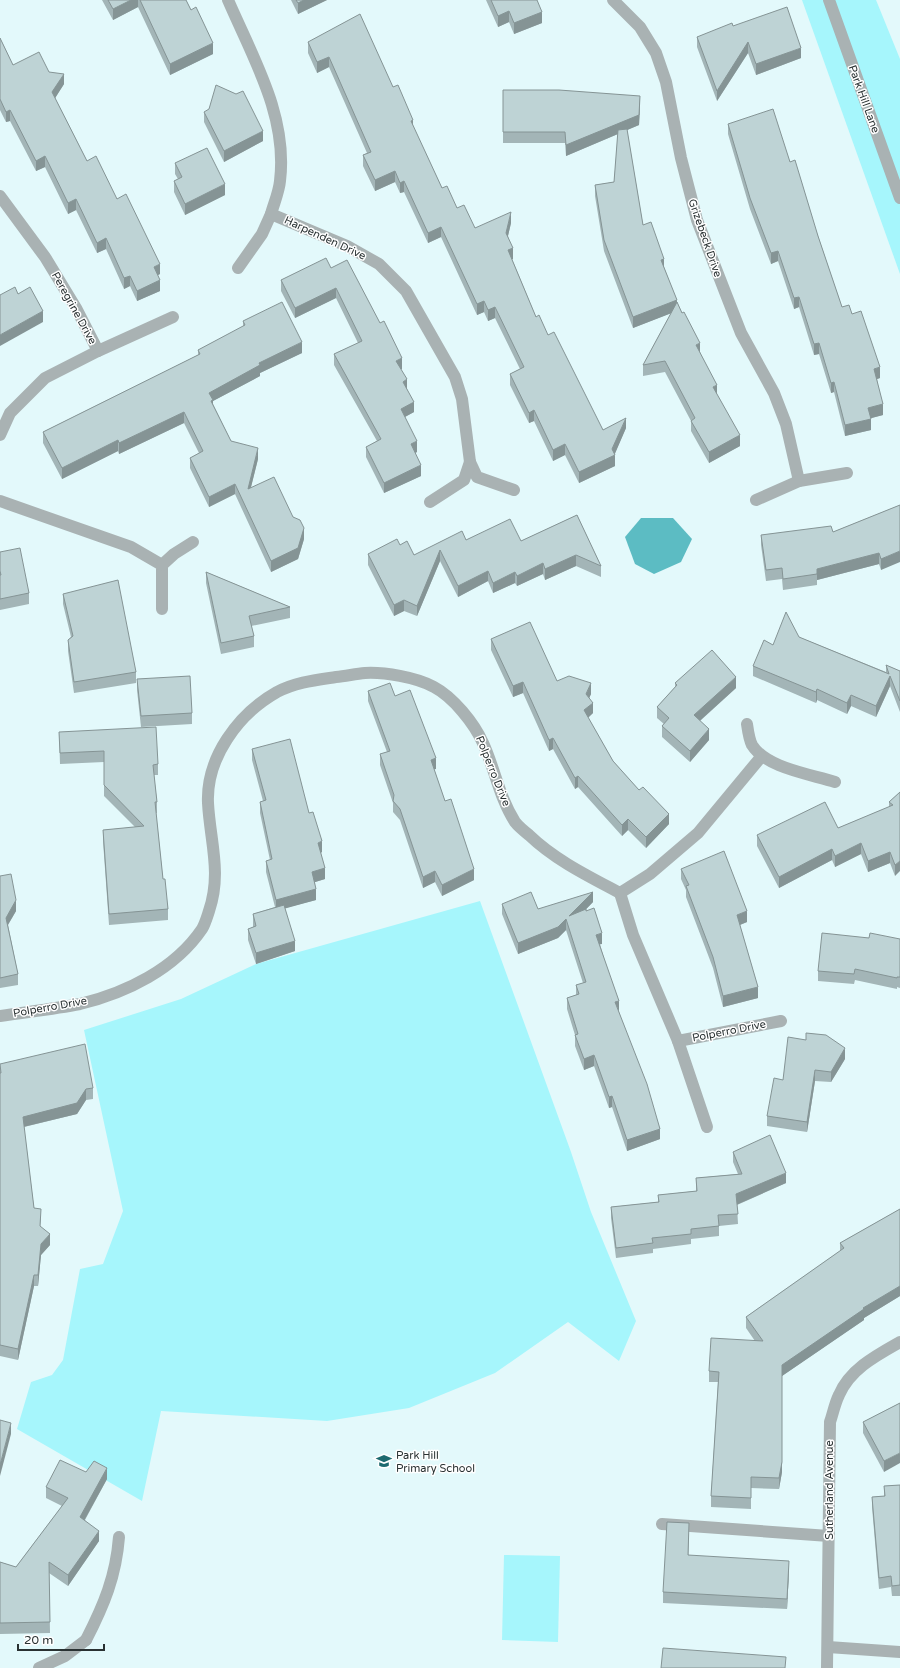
<svg xmlns="http://www.w3.org/2000/svg" width="900" height="1668" font-family="'Varela Round',sans-serif">
	<style>
		.green { fill: #a6f6fc }
		.water { fill: #5cbcc3 }
		.lines { fill: none; stroke-linecap: round; stroke-linejoin: round }
		.lane { stroke: #a9b2b3; stroke-width: 12 }
		.street { stroke: #a9b2b3; stroke-width: 12 }
		.wall { fill: #a3b5b7 }
		.shaded-wall { fill: #859495 }
		.building { fill: #bed3d5; stroke: #859495 }
		.labels { text-anchor: middle; dominant-baseline: central; stroke-width: 3; stroke-linejoin: round; paint-order: stroke }
		.street-label { font-size: 11px; fill: #293132; stroke: #fff }
		.poi-label { font-size: 11px; fill: #293132; stroke: #fff; text-anchor: start }
	</style>
	<rect width="100%" height="100%" fill="#e3f9fb"/>
	<!-- green -->
	<g class="green">
		<polygon points="802,0 876,0 900,59 900,274"/>
		<polygon points="480,901 571,1152 591,1212 636,1321 619,1361 568,1322 495,1373 409,1408 327,1421 161,1411 142,1501 17,1429 31,1382 52,1375 63,1360 80,1269 103,1264 123,1211 84,1030 181,999 256,964"/>
		<polygon points="504,1555 560,1556 558,1642 502,1640"/>
	</g>
	<!-- water -->
	<polygon class="water" points="641,518 673,518 692,539 681,562 654,574 635,564 625,537"/>
	<g class="lines">
		<!-- lane -->
		<g class="lane">
			<polyline points="238,268 262,234 271,214"/>
			<polyline points="98,351 173,317"/>
			<polyline points="0,501 131,547 162,565 162,609"/>
			<polyline points="162,565 174,554 193,542"/>
			<path d="M747,724C748,731 749,739 752,745C766,768 810,774 835,782"/>
			<polyline points="662,1524 829,1536"/>
			<path d="M86,1640C104,1605 116,1576 119,1537"/>
		</g>
		<!-- street -->
		<g class="street">
			<path d="M228,0C253,58 288,116 280,181C279,192 274,203 271,214L347,246L379,264L406,291L455,377L462,399L470,462L477,477L514,490"/>
			<polyline points="613,0 640,27 656,53 666,82 681,158 697,220 741,333 774,393 786,424 799,481"/>
			<polyline points="829,0 900,198"/>
			<polyline points="0,196 45,257 76,308 98,351 45,378 10,413 0,435"/>
			<polyline points="756,500 799,481 847,473"/>
			<polyline points="430,502 464,480 470,462"/>
			<polyline points="620,893 633,935 678,1041 781,1021"/>
			<path d="M0,1016C26,1012 54,1009 80,1004C126,993 175,969 202,929C205,924 207,917 209,911C222,873 210,841 208,803C206,758 238,714 277,692C296,682 316,680 336,677C346,676 355,674 365,673C384,672 416,677 434,687C453,697 474,723 483,743C495,769 499,797 515,822C519,827 524,831 529,835C555,860 588,876 620,893L650,874L698,833L761,757"/>
			<polyline points="678,1041 707,1127"/>
			<polyline points="828,1647 900,1652"/>
			<polyline points="39,1668 65,1656 86,1640"/>
			<path d="M827,1668L830,1422C833,1413 835,1403 839,1395C850,1369 877,1355 900,1342"/>
		</g>
	</g>
	<!-- wall -->
	<g class="wall">
		<polygon points="102,0 186,0 213,54 170,75 138,7 113,20"/>
		<polygon points="291,0 327,0 298,14"/>
		<polygon points="486,0 537,0 542,23 514,34 509,22 498,27"/>
		<polygon points="733,26 801,58 756,75 748,53 717,101 697,47 697,37"/>
		<polygon points="0,38 13,65 49,72 64,84 55,98 87,161 117,199 160,274 158,275 160,291 137,301 130,286 124,289 106,249 97,253 76,210 68,214 45,167 36,171 10,121 6,122 0,110"/>
		<polygon points="308,42 393,87 413,127 442,188 457,208 475,228 511,223 508,236 513,259 512,259 536,317 548,335 603,430 626,428 614,455 615,466 579,483 565,455 553,461 534,421 529,423 510,385 510,374 520,369 495,318 488,321 484,312 477,315 441,237 428,243 404,192 400,193 395,182 375,191 363,166 363,155 367,153 329,67 317,73 308,53"/>
		<polygon points="503,90 640,106 639,125 627,130 643,225 664,267 677,302 700,352 717,395 740,446 709,463 691,431 691,421 665,372 643,376 643,365 671,313 633,328 604,251 595,196 595,185 614,182 618,134 566,156 565,143 503,143"/>
		<polygon points="204,112 263,141 224,162 204,122"/>
		<polygon points="728,124 790,162 818,236 842,307 852,314 880,378 877,379 883,415 871,418 871,430 845,436 834,392 831,393 819,354 814,355 799,307 794,309 778,261 771,264 750,209 728,134"/>
		<polygon points="175,163 225,195 185,215 174,192 174,181 178,179 175,174"/>
		<polygon points="331,268 402,369 401,369 414,412 405,417 417,452 415,453 421,476 384,493 366,457 366,447 377,441 334,365 334,354 358,343 336,298 295,318 281,291 281,280"/>
		<polygon points="243,321 302,353 260,373 260,376 213,401 213,404 231,441 258,459 251,487 293,517 304,539 298,559 271,572 235,494 209,507 190,468 190,458 199,453 184,423 119,454 118,451 62,479 43,443 43,432 198,355 198,350 243,327"/>
		<polygon points="900,505 881,570 879,564 817,580 817,585 783,590 782,579 766,581 761,545 761,535 833,532"/>
		<polygon points="577,515 601,566 601,577 576,566 545,580 543,574 517,586 515,583 493,593 488,581 458,597 440,561 417,616 404,611 394,616 368,565 368,554 400,545 414,555 466,540 521,541"/>
		<polygon points="0,552 29,593 29,604 0,610"/>
		<polygon points="206,572 290,607 290,618 251,626 254,636 254,647 221,654 206,583"/>
		<polygon points="63,594 136,672 136,683 74,693 68,651 68,640 71,637 63,604"/>
		<polygon points="799,637 886,672 886,665 900,671 900,712 890,686 876,717 851,706 847,714 817,700 816,703 753,676 753,666"/>
		<polygon points="491,639 557,681 591,694 589,698 593,713 588,718 613,761 669,824 646,848 628,830 622,836 578,787 575,789 553,749 549,751 523,693 513,697 491,650"/>
		<polygon points="137,679 192,713 192,724 141,727 137,690"/>
		<polygon points="675,683 736,688 700,721 709,740 690,762 662,737 662,726 664,724 657,718 657,707 675,687"/>
		<polygon points="368,691 395,696 436,769 434,769 445,801 474,880 442,896 435,882 423,888 400,820 393,812 393,803 380,765 380,754 387,752 368,701"/>
		<polygon points="59,732 158,764 158,775 154,775 157,802 157,813 156,813 163,879 168,909 168,920 109,925 103,841 103,830 135,827 104,796 104,762 60,764"/>
		<polygon points="252,749 309,813 322,852 321,853 325,879 315,882 316,900 285,908 295,951 256,964 248,940 248,929 253,927 253,914 275,907 266,872 266,861 270,860 260,813 260,802 263,801 252,760"/>
		<polygon points="900,792 895,876 890,863 868,872 861,854 835,867 832,860 779,888 757,846 757,835 838,828 889,807 889,802"/>
		<polygon points="681,869 747,922 740,925 758,998 723,1007 713,968 686,897 686,890 681,879"/>
		<polygon points="0,876 16,911 8,925 18,974 18,985 0,988"/>
		<polygon points="593,902 586,909 602,944 600,944 619,1012 660,1139 627,1151 612,1107 609,1108 594,1066 584,1070 575,1046 575,1035 567,1009 567,998 576,995 576,985 583,983 566,930 558,938 518,954 502,914 502,904 538,909"/>
		<polygon points="869,938 900,939 900,988 897,987 897,989 855,980 854,984 818,981 818,971"/>
		<polygon points="845,1059 831,1082 815,1081 807,1132 767,1126 767,1116 783,1080"/>
		<polygon points="0,1064 93,1088 93,1099 86,1100 77,1114 24,1127 34,1208 41,1219 40,1227 50,1245 41,1255 38,1286 34,1286 18,1360 0,1356"/>
		<polygon points="733,1152 786,1183 737,1205 738,1224 719,1226 719,1236 691,1239 691,1244 653,1249 653,1253 616,1258 611,1218 611,1207 658,1202 658,1195 696,1191 696,1178 738,1174 733,1162"/>
		<polygon points="900,1209 900,1296 864,1318 864,1320 782,1376 782,1472 779,1489 751,1488 751,1509 711,1507 711,1496 718,1382 709,1382 709,1371 755,1341 746,1328 746,1317 840,1251 840,1243"/>
		<polygon points="900,1403 884,1472 863,1433 863,1422"/>
		<polygon points="86,1472 107,1479 85,1520 99,1541 68,1586 49,1573 50,1633 0,1634 0,1562 16,1567 62,1506 46,1498 46,1487"/>
		<polygon points="900,1485 900,1596 892,1596 891,1587 879,1589 872,1507 872,1497 884,1496 884,1486"/>
		<polygon points="689,1533 688,1555 789,1571 787,1609 663,1603 663,1592"/>
	</g>
	<!-- shaded-wall -->
	<g class="shaded-wall">
		<polygon points="131,0 138,0 138,7 113,20 113,9"/>
		<polygon points="304,0 327,0 298,14 298,3"/>
		<polygon points="509,11 509,22 498,27 498,16"/>
		<polygon points="542,12 542,23 514,34 514,23"/>
		<polygon points="748,42 748,53 717,101 717,91"/>
		<polygon points="213,43 213,54 170,75 170,64"/>
		<polygon points="801,48 801,58 756,75 756,64"/>
		<polygon points="329,57 329,67 317,73 317,62"/>
		<polygon points="64,74 64,84 52,103 52,92"/>
		<polygon points="640,96 640,106 639,125 566,156 566,145"/>
		<polygon points="10,110 10,121 6,122 6,112"/>
		<polygon points="413,120 413,131 411,121"/>
		<polygon points="263,131 263,141 224,162 224,151"/>
		<polygon points="45,156 45,167 36,171 36,161"/>
		<polygon points="395,171 395,182 375,191 375,180"/>
		<polygon points="404,181 404,192 400,193 400,183"/>
		<polygon points="225,184 225,195 185,215 185,204"/>
		<polygon points="76,199 76,210 68,214 68,203"/>
		<polygon points="511,212 511,223 506,244 506,233"/>
		<polygon points="441,227 441,237 428,243 428,233"/>
		<polygon points="106,238 106,249 97,253 97,243"/>
		<polygon points="513,248 513,259 508,261 508,250"/>
		<polygon points="778,251 778,261 771,264 771,253"/>
		<polygon points="664,259 664,270 661,260"/>
		<polygon points="160,264 160,274 154,277 154,267"/>
		<polygon points="130,276 130,286 124,289 124,278"/>
		<polygon points="160,280 160,291 137,301 137,291"/>
		<polygon points="336,288 336,298 295,318 295,308"/>
		<polygon points="799,297 799,307 794,309 794,298"/>
		<polygon points="677,300 677,311 633,328 633,317"/>
		<polygon points="484,301 484,312 477,315 477,304"/>
		<polygon points="495,307 495,318 488,321 488,310"/>
		<polygon points="43,311 43,322 0,346 0,335"/>
		<polygon points="302,342 302,353 260,373 260,376 213,401 213,411 209,393 259,363"/>
		<polygon points="700,343 700,354 696,345"/>
		<polygon points="819,343 819,354 814,355 814,344"/>
		<polygon points="402,358 402,369 396,371 396,361"/>
		<polygon points="880,367 880,378 874,380 874,369"/>
		<polygon points="407,379 407,390 403,382"/>
		<polygon points="834,382 834,392 831,393 831,383"/>
		<polygon points="717,385 717,396 713,387"/>
		<polygon points="414,402 414,412 401,419 401,409"/>
		<polygon points="883,404 883,415 868,419 868,408"/>
		<polygon points="534,410 534,421 529,423 529,413"/>
		<polygon points="184,412 184,423 119,454 119,443"/>
		<polygon points="626,418 626,428 614,456 615,455 615,466 579,483 579,472 612,449"/>
		<polygon points="871,419 871,430 845,436 845,425"/>
		<polygon points="740,435 740,446 709,463 709,452"/>
		<polygon points="118,440 118,451 62,479 62,468"/>
		<polygon points="417,441 417,452 411,455 411,444"/>
		<polygon points="565,444 565,455 553,461 553,450"/>
		<polygon points="258,448 258,459 248,499 248,489"/>
		<polygon points="421,465 421,476 384,493 384,483"/>
		<polygon points="235,484 235,494 209,507 209,497"/>
		<polygon points="304,528 304,539 298,559 271,572 271,561"/>
		<polygon points="440,550 440,561 417,616 417,606"/>
		<polygon points="900,551 900,562 881,570 881,559"/>
		<polygon points="879,553 879,564 817,580 817,569"/>
		<polygon points="576,555 576,566 545,580 545,569"/>
		<polygon points="543,563 543,574 517,586 517,576"/>
		<polygon points="488,571 488,581 458,597 458,586"/>
		<polygon points="515,572 515,583 493,593 493,583"/>
		<polygon points="404,600 404,611 394,616 394,605"/>
		<polygon points="890,676 890,686 876,717 876,706"/>
		<polygon points="736,677 736,688 694,726 694,715"/>
		<polygon points="523,682 523,693 513,697 513,686"/>
		<polygon points="591,683 591,694 586,705 586,694"/>
		<polygon points="817,689 817,700 816,703 816,692"/>
		<polygon points="851,695 851,706 847,714 847,703"/>
		<polygon points="593,703 593,713 584,721 584,710"/>
		<polygon points="709,729 709,740 690,762 690,751"/>
		<polygon points="553,738 553,749 549,751 549,740"/>
		<polygon points="436,758 436,769 431,770 431,760"/>
		<polygon points="578,776 578,787 575,789 575,778"/>
		<polygon points="669,814 669,824 646,848 646,837"/>
		<polygon points="628,819 628,830 622,836 622,825"/>
		<polygon points="322,841 322,852 318,853 318,843"/>
		<polygon points="861,843 861,854 835,867 835,856"/>
		<polygon points="832,849 832,860 779,888 779,877"/>
		<polygon points="890,852 890,863 868,872 868,861"/>
		<polygon points="900,861 900,871 895,876 895,865"/>
		<polygon points="325,868 325,879 312,883 312,872"/>
		<polygon points="474,869 474,880 442,896 442,885"/>
		<polygon points="435,871 435,882 423,888 423,877"/>
		<polygon points="316,889 316,900 276,911 276,900"/>
		<polygon points="593,892 593,902 569,927 569,916"/>
		<polygon points="16,900 16,911 6,928 6,918"/>
		<polygon points="747,911 747,922 737,926 737,915"/>
		<polygon points="566,919 566,930 558,938 518,954 518,943"/>
		<polygon points="602,933 602,944 596,945 596,935"/>
		<polygon points="295,941 295,951 256,964 256,953"/>
		<polygon points="758,987 758,998 723,1007 723,996"/>
		<polygon points="619,1001 619,1012 615,1002"/>
		<polygon points="845,1048 845,1059 831,1082 831,1072"/>
		<polygon points="594,1055 594,1066 584,1070 584,1059"/>
		<polygon points="815,1070 815,1081 807,1132 807,1122"/>
		<polygon points="86,1089 86,1100 77,1114 23,1127 23,1117"/>
		<polygon points="612,1096 612,1107 609,1108 609,1097"/>
		<polygon points="660,1129 660,1139 627,1151 627,1140"/>
		<polygon points="786,1173 786,1183 736,1205 736,1194"/>
		<polygon points="50,1234 50,1245 41,1255 38,1286 38,1275 41,1244"/>
		<polygon points="34,1275 34,1286 18,1360 18,1349"/>
		<polygon points="900,1286 900,1296 864,1318 864,1320 782,1376 782,1472 779,1489 782,1365 863,1308"/>
		<polygon points="11,1423 11,1434 0,1476 0,1465"/>
		<polygon points="900,1453 900,1463 884,1472 884,1461"/>
		<polygon points="107,1468 107,1479 80,1528 80,1517"/>
		<polygon points="689,1523 689,1533 688,1565 688,1555"/>
		<polygon points="99,1531 99,1541 68,1586 68,1575"/>
		<polygon points="789,1561 789,1571 787,1609 787,1599"/>
	</g>
	<!-- building -->
	<g class="building">
		<polygon points="108,0 131,0 113,9"/>
		<polygon points="140,0 186,0 191,10 196,7 213,43 170,64"/>
		<polygon points="296,0 304,0 298,3"/>
		<polygon points="491,0 537,0 542,12 514,23 509,11 498,16"/>
		<polygon points="787,7 801,48 756,64 748,42 717,91 697,37 732,23 733,26"/>
		<polygon points="360,14 393,87 398,85 413,120 411,121 442,188 447,186 457,208 464,205 475,228 511,212 506,233 513,248 508,250 536,317 539,315 548,335 554,332 603,430 626,418 612,449 615,455 579,472 565,444 553,450 534,410 529,413 510,374 524,367 495,307 488,310 484,301 477,304 441,227 428,233 404,181 400,183 395,171 375,180 363,155 371,152 329,57 317,62 308,42"/>
		<polygon points="0,38 13,65 39,52 49,72 64,74 52,92 87,161 96,156 117,199 126,194 160,264 154,267 160,280 137,291 130,276 124,278 106,238 97,243 76,199 68,203 45,156 36,161 10,110 6,112 0,99"/>
		<polygon points="216,85 236,94 243,91 263,131 224,151 204,112 209,109"/>
		<polygon points="503,90 559,90 640,96 639,115 566,145 565,132 503,132"/>
		<polygon points="773,109 790,162 795,160 818,236 842,307 849,305 852,314 861,311 880,367 874,369 883,404 868,408 871,419 845,425 834,382 831,383 819,343 814,344 799,297 794,298 778,251 771,253 750,198 728,124"/>
		<polygon points="627,129 643,225 651,222 664,259 661,260 677,300 633,317 604,240 595,185 614,182 618,130"/>
		<polygon points="207,148 225,184 185,204 174,181 182,177 175,163"/>
		<polygon points="326,258 331,268 347,260 380,323 384,321 402,358 396,361 407,379 403,382 414,402 401,409 417,441 411,444 421,465 384,483 366,447 381,439 334,354 362,341 336,288 295,308 281,280"/>
		<polygon points="15,287 18,294 30,287 43,311 0,335 0,295"/>
		<polygon points="282,302 302,342 259,363 260,365 209,393 213,400 211,401 231,441 258,448 248,489 274,477 293,517 300,520 304,528 298,548 271,561 235,484 209,497 190,458 203,451 184,412 119,443 118,440 62,468 43,432 200,354 198,350 245,325 243,321"/>
		<polygon points="677,302 682,313 684,312 700,343 696,345 717,385 713,387 740,435 709,452 691,421 695,418 665,361 643,365"/>
		<polygon points="900,505 900,551 881,559 879,553 817,569 817,574 783,579 782,568 766,570 761,535 831,526 833,532"/>
		<polygon points="577,515 601,566 576,555 545,569 543,563 517,576 515,572 493,583 488,571 458,586 440,550 417,606 404,600 394,605 368,554 397,539 400,545 407,541 414,555 462,531 466,540 510,519 521,541"/>
		<polygon points="20,548 29,593 0,599 0,575 1,575 0,571 0,552"/>
		<polygon points="206,572 290,607 249,616 254,636 221,643"/>
		<polygon points="118,580 136,672 74,682 68,640 73,636 63,594"/>
		<polygon points="786,612 799,637 889,674 886,665 900,671 900,701 890,676 876,706 851,695 847,703 817,689 816,692 753,666 764,640 773,645"/>
		<polygon points="530,622 557,681 569,676 591,683 586,694 593,703 584,710 613,761 639,790 643,787 669,814 646,837 628,819 622,825 578,776 575,778 553,738 549,740 523,682 513,686 491,639"/>
		<polygon points="712,650 736,677 694,715 709,729 690,751 662,726 669,718 657,707 677,685 675,683"/>
		<polygon points="190,676 192,713 141,716 137,679"/>
		<polygon points="390,683 395,696 410,690 436,758 431,760 445,801 451,799 474,869 442,885 435,871 423,877 400,809 393,801 394,795 380,754 390,751 368,691"/>
		<polygon points="156,727 158,764 153,765 157,802 155,802 163,879 165,879 168,909 109,914 103,830 144,826 104,785 104,751 60,753 59,732"/>
		<polygon points="290,739 309,813 313,812 322,841 318,843 325,868 312,872 316,889 276,900 266,861 272,859 260,802 266,800 252,749"/>
		<polygon points="900,792 900,861 895,865 890,852 868,861 861,843 835,856 832,849 779,877 757,835 825,802 838,828 893,805 889,802"/>
		<polygon points="724,851 747,911 737,915 758,987 723,996 713,957 686,886 689,885 681,869"/>
		<polygon points="11,874 16,900 6,918 18,974 0,978 0,876"/>
		<polygon points="531,892 538,909 593,892 569,916 586,909 586,911 594,908 602,933 596,935 619,1001 615,1002 647,1084 660,1129 627,1140 612,1096 609,1097 594,1055 584,1059 575,1035 578,1034 567,998 579,994 576,985 586,982 566,919 558,927 518,943 502,904"/>
		<polygon points="284,905 295,941 256,953 248,929 256,926 253,914"/>
		<polygon points="822,933 869,938 870,933 900,939 900,977 897,977 897,978 855,969 854,974 818,971"/>
		<polygon points="806,1033 826,1035 845,1048 831,1072 815,1070 807,1122 767,1116 774,1078 783,1080 788,1037 806,1040"/>
		<polygon points="85,1044 93,1088 86,1089 77,1103 23,1117 34,1208 41,1209 40,1226 50,1234 41,1244 38,1275 34,1275 18,1349 0,1345 0,1073 1,1073 0,1064"/>
		<polygon points="770,1135 786,1173 736,1194 738,1214 718,1215 719,1226 691,1229 691,1234 652,1238 653,1243 616,1248 611,1207 659,1202 658,1195 697,1191 696,1178 742,1174 733,1152"/>
		<polygon points="900,1209 900,1286 863,1308 864,1309 782,1365 782,1462 779,1478 751,1477 751,1498 711,1496 719,1372 709,1371 711,1338 763,1341 746,1317 844,1248 840,1243"/>
		<polygon points="900,1403 900,1453 884,1461 863,1422"/>
		<polygon points="0,1420 11,1423 0,1465"/>
		<polygon points="60,1460 86,1472 94,1461 107,1468 80,1517 99,1531 68,1575 49,1562 50,1622 0,1623 0,1562 16,1567 68,1498 46,1487"/>
		<polygon points="900,1485 900,1585 892,1586 891,1576 879,1578 872,1497 885,1496 884,1486"/>
		<polygon points="667,1522 689,1523 688,1555 789,1561 787,1599 663,1592"/>
		<polygon points="663,1648 786,1657 785,1668 661,1668"/>
	</g>
	<!-- icons -->
	<defs>
		<g id="school-bare" transform="scale(1.2)"><path d="M0-5L7-2L0 1L-7-2ZM-4 1L0 2.5L4 1V4Q0 6-4 4Z" fill="#1d6a6f" stroke="#fff" stroke-width="2.5" paint-order="stroke"/></g>
	</defs>
	<g fill-rule="evenodd">
		<use href="#school-bare" x="384" y="1461"/>
	</g>
	<g class="labels">
		<!-- street labels -->
		<g class="street-label">
			<text transform="translate(864 99) rotate(70)">Park Hill Lane</text>
			<text transform="translate(325 238) rotate(25)">Harpenden Drive</text>
			<text transform="translate(705 238) rotate(71)">Grizebeck Drive</text>
			<text transform="translate(74 308) rotate(61)">Peregrine Drive</text>
			<text transform="translate(493 771) rotate(68)">Polperro Drive</text>
			<text transform="translate(50 1007) rotate(-10)">Polperro Drive</text>
			<text transform="translate(729 1031) rotate(-11)">Polperro Drive</text>
			<text transform="translate(829 1490) rotate(-90)">Sutherland Avenue</text>
		</g>
		<!-- poi labels -->
		<g class="poi-label">
			<text x="396" y="1455">Park Hill<tspan x="396" dy="13">Primary School</tspan></text>
		</g>
	</g>
	<!-- scale -->
	<path d="M18 1644v6h86v-6" fill="none" stroke="#293132" stroke-width="2"/>
	<text x="24" y="1644" font-size="12" fill="#293132" stroke="#ffffff" stroke-width="3" paint-order="stroke">20 m</text>
</svg>
